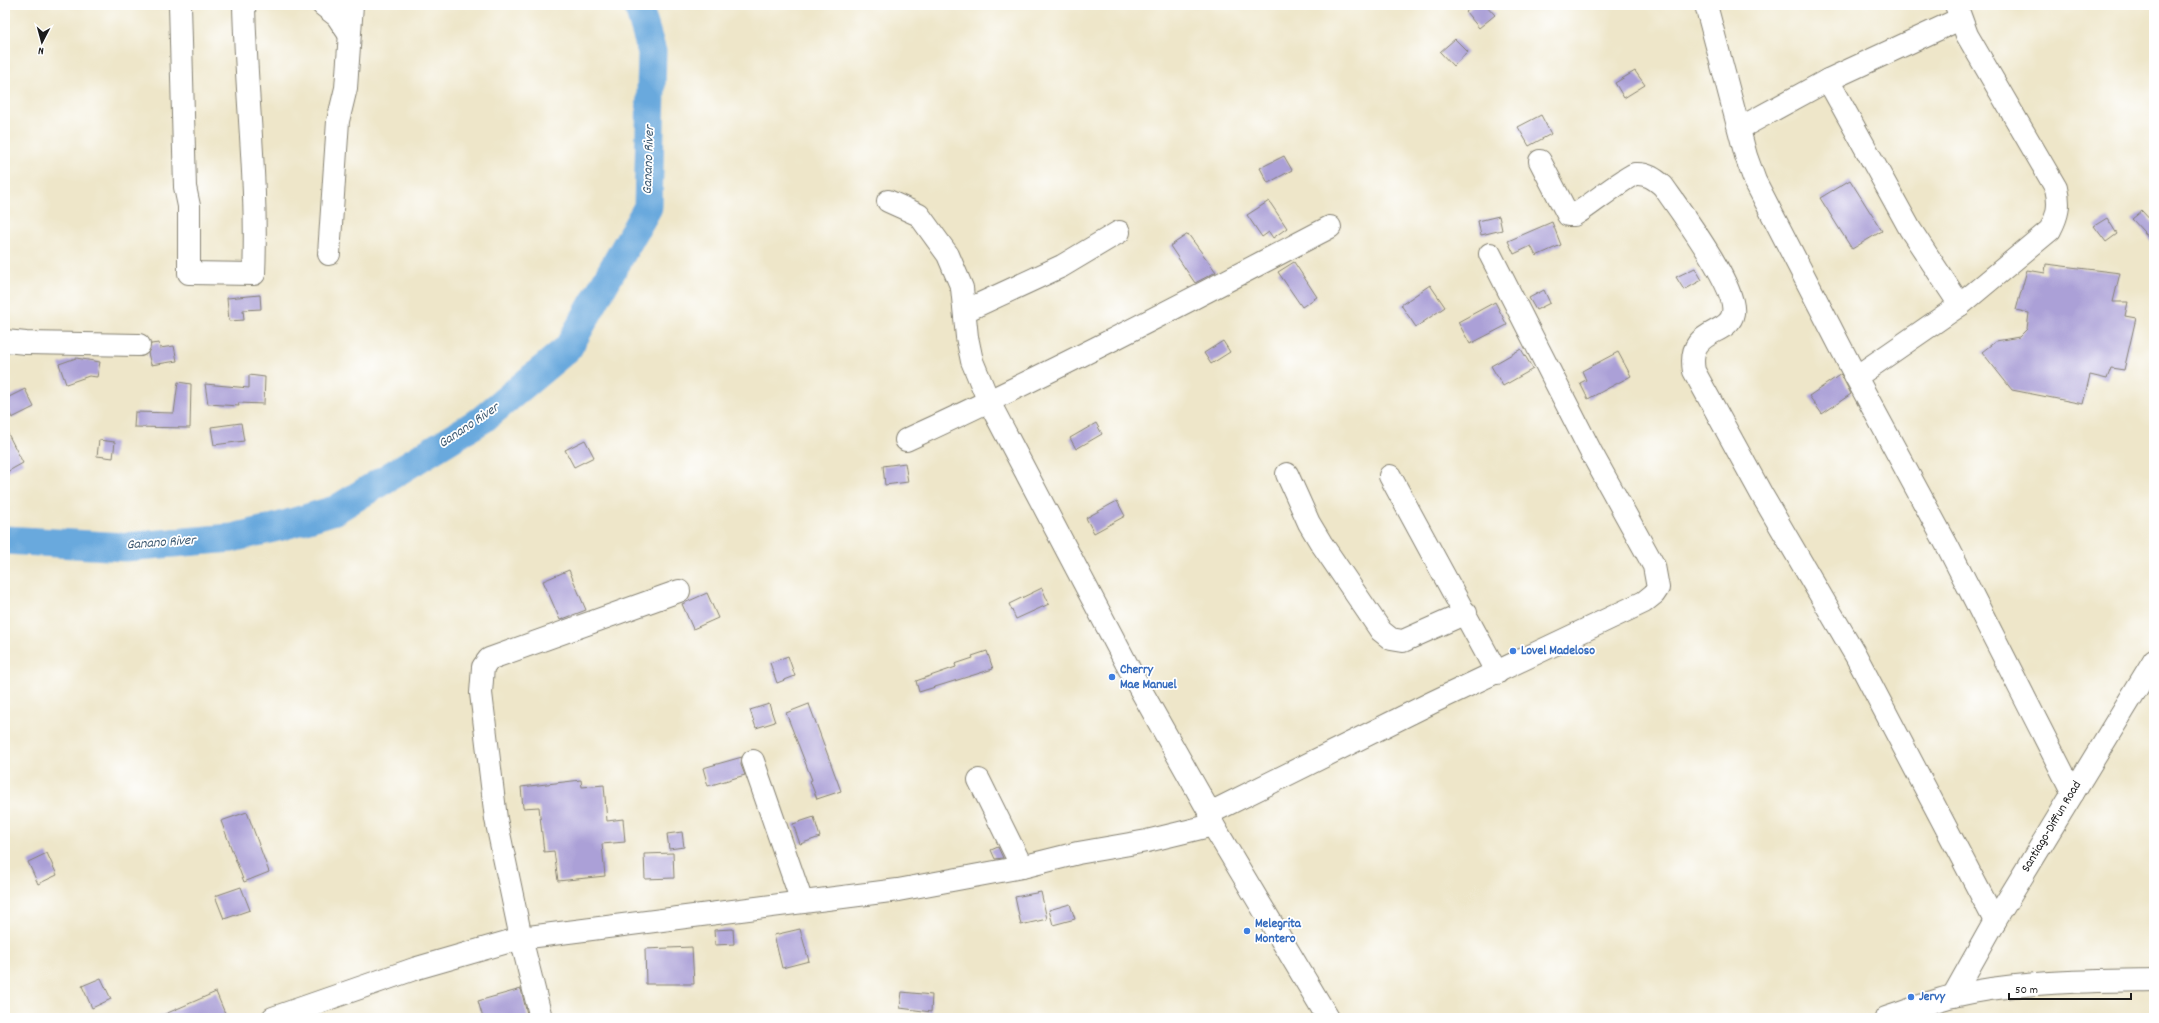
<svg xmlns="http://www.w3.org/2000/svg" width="2159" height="1023" font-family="Dekko,sans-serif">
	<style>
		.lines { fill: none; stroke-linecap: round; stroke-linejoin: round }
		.river { stroke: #69a9dd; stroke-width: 29 }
		.building { fill: #aba0d7 }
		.minor-casing { stroke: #858172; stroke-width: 24 }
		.major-casing { stroke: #858172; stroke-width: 24 }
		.minor { stroke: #fff; stroke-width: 22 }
		.major { stroke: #fff; stroke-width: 22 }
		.shop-dot { fill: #3f7fe0; stroke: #fff; stroke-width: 1.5 }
		.labels { text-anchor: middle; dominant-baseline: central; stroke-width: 3.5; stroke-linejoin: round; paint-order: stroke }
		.shop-label { font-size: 13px; font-weight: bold; fill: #366cbe; stroke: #fff; text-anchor: start }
		.street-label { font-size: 13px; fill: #1c1c1c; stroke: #fff }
		.water-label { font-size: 14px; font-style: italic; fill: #3f5b73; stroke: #fff }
	</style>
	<rect width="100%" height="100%" fill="#fff"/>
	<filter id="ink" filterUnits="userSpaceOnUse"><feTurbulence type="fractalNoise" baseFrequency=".025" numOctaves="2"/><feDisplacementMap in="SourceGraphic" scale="8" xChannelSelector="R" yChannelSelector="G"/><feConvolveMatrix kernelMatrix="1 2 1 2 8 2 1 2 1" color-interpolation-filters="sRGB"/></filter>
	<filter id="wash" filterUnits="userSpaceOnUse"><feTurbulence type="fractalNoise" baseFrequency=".012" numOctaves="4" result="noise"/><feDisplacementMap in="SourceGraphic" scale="16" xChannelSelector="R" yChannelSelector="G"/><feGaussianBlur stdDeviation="0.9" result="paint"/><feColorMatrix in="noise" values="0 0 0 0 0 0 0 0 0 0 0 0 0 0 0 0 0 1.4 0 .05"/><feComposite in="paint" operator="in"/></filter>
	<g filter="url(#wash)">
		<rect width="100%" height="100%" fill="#eee6c9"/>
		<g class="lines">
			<!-- river -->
			<polyline class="river" points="5,540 125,547 232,538 278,527 335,510 483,419 568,348 648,207 652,52 638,5"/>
		</g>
		<g id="blocks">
			<!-- building -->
			<g class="building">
				<polygon points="1474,5 1486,5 1495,15 1479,28 1466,12"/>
				<polygon points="1455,39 1468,52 1453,66 1440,52"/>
				<polygon points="1635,71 1645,85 1624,98 1615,83"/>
				<polygon points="1541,115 1551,134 1529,146 1518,127"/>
				<polygon points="1284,156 1292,170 1268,183 1260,168"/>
				<polygon points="1850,180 1882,231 1852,249 1820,198"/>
				<polygon points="1269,201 1287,228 1273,238 1269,232 1262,237 1247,215"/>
				<polygon points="2142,211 2154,224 2154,243 2132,219"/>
				<polygon points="1499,216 1502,230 1481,235 1478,221"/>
				<polygon points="2107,218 2117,234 2106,242 2094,226"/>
				<polygon points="1552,222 1561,245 1536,256 1531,246 1514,254 1508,241"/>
				<polygon points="1188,234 1216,272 1195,283 1170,246"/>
				<polygon points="1294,262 1317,297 1302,307 1278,272"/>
				<polygon points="2046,264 2120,273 2113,302 2128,302 2125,316 2136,318 2124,370 2111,368 2107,379 2090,375 2083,404 2012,390 1982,352 1996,341 2019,337 2027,329 2029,313 2016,310 2027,270 2045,273"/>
				<polygon points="1695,268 1702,280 1684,290 1676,277"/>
				<polygon points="1430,285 1445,307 1416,327 1401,305"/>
				<polygon points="1544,290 1550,303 1536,310 1529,298"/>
				<polygon points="260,295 261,309 243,310 244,320 229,321 227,298"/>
				<polygon points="1495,302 1507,325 1470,344 1458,322"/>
				<polygon points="1223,341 1230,352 1211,364 1204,353"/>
				<polygon points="159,343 160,348 174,346 177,361 151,365 148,353 151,344"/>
				<polygon points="1521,349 1533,369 1503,386 1491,366"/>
				<polygon points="1618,352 1631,376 1588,399 1580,383 1586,380 1582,371"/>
				<polygon points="76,358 100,362 97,377 89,376 66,384 59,364"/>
				<polygon points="1841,374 1851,394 1822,414 1809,396"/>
				<polygon points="249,375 265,377 264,404 238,403 239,406 208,404 205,384 249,388"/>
				<polygon points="178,382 191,384 190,428 134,427 135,412 174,413"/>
				<polygon points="25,389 34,407 12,418 5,403 5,399"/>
				<polygon points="241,423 244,441 214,445 211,427"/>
				<polygon points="1096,423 1102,434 1076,449 1070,438"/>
				<polygon points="5,428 23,463 5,473"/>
				<polygon points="99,440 115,442 113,458 97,456"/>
				<polygon points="585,440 594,457 574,467 565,450"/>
				<polygon points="905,463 908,482 885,485 883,466"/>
				<polygon points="1117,501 1125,516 1094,533 1086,518"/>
				<polygon points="569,570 586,610 560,620 543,581"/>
				<polygon points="1042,588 1049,604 1016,619 1009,604"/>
				<polygon points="707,593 718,618 693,629 682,604"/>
				<polygon points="987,651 993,669 919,692 916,681 956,667 955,664 973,658 972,656"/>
				<polygon points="788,656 795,676 777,683 770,663"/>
				<polygon points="769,704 775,722 756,728 750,710"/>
				<polygon points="809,704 841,791 817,799 810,781 812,780 786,713"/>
				<polygon points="742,757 741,765 745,775 708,786 703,768"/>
				<polygon points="581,780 582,787 604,785 607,821 623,819 625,842 602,844 605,876 558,881 554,851 544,852 539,807 523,808 521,787"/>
				<polygon points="247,812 269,872 244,882 221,821"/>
				<polygon points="814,817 820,837 800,844 793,824"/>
				<polygon points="682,832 684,847 669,849 667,834"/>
				<polygon points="998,847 1003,858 995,859 991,850"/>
				<polygon points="47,853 57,875 38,884 28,862"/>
				<polygon points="673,853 674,878 645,879 644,854"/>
				<polygon points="241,887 250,910 224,919 215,896"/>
				<polygon points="1041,892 1047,919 1021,925 1015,897"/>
				<polygon points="1070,904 1075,919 1053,925 1049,910"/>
				<polygon points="733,929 734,944 715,945 714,930"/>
				<polygon points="800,929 809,961 782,968 774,935"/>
				<polygon points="692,947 694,984 646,984 645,949"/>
				<polygon points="101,978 111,999 92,1008 82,986"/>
				<polygon points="521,989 528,1018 483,1018 478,1001"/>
				<polygon points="216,992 227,1018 156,1018"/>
				<polygon points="902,992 932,995 931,1012 900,1008"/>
			</g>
		</g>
	</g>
	<g filter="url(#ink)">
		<use href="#blocks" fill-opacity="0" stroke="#858172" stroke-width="1"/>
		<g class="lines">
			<!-- minor casing -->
			<g class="minor-casing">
				<g id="minor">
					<path d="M180,5L185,187L189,206V273L254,274C258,185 246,95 244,5"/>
					<polyline points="323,5 337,16 349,34"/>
					<polyline points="1706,5 1746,156 1755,181 1856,377 1949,549 2073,793"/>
					<polyline points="1828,80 1910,229 1960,305"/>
					<polyline points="1740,128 1828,80 1960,19"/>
					<path d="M1540,161L1568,215H1574L1579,212C1589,206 1627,176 1635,174C1647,173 1655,179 1663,186C1679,209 1738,288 1733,313C1729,337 1686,327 1694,371L1762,495L1856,656L1995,921"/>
					<polyline points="888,201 919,215 948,255 962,288 967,337 972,361 989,402 1134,678 1210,813 1213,825 1328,1018"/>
					<polyline points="329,254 338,121 346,88 352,5"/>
					<polyline points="965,311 1062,266 1119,232"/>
					<polyline points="5,341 26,343 139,345"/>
					<path d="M1856,377L1960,305L2050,230C2058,215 2060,205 2056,188L1967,35L1956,5"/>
					<path d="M906,440C1050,374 1190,300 1330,227"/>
					<polyline points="1287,474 1309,523 1321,543 1381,631 1391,639 1403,641 1466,613"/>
					<polyline points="1390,476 1497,673"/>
					<polyline points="753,761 802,902"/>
					<polyline points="979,780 1022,867"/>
					<polyline points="1210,813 1433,702 1644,602 1654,594 1658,588 1654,566 1591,452 1490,254"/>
					<polyline points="273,1018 417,968 521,938 898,890 1022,867 1078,853 1147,841 1213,825"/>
					<polyline points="541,1018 521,938 496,819 481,693 483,667 489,659 679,591"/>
				</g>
			</g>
			<!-- major casing -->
			<g class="major-casing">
				<g id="major">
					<polyline points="1953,996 1995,921 2154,660"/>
					<path d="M1886,1018C1908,1011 1931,1001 1953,996C2018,981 2088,981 2154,980"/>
				</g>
			</g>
			<!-- minor -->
			<use href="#minor" class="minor"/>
			<!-- major -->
			<use href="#major" class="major"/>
		</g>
	</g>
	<!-- markers -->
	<g class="shop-dot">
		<circle cx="1513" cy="651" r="4"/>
		<circle cx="1112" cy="677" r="4"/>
		<circle cx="1247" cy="931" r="4"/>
		<circle cx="1911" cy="997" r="4"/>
	</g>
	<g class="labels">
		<!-- shop labels -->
		<g class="shop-label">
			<text x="1521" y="651">Lovel Madeloso</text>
			<text x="1120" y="670">Cherry<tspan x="1120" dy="15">Mae Manuel</tspan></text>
			<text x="1255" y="924">Melegrita<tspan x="1255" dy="15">Montero</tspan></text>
			<text x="1919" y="997">Jervy</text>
		</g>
		<!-- street labels -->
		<g class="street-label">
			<text transform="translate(2052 827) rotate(-59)">Santiago-Diffun Road</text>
		</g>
		<!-- water labels -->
		<g class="water-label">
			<text transform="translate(649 160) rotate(-88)">Ganano River</text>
			<text transform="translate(469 426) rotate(-34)">Ganano River</text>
			<text transform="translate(161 543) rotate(-4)">Ganano River</text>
		</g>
	</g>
	<!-- margin -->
	<rect width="2159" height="1023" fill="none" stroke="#fff" stroke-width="20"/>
	<!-- north arrow -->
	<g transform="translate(42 42) rotate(186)" stroke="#ffffff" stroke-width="3" paint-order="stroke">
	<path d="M0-3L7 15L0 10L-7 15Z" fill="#1c1c1c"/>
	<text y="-6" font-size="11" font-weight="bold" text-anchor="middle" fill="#1c1c1c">N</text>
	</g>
	<!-- scale -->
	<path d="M2009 993v6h122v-6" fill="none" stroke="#1c1c1c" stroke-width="2"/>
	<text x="2015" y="993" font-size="12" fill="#1c1c1c" stroke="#ffffff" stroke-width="3" paint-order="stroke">50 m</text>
</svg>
